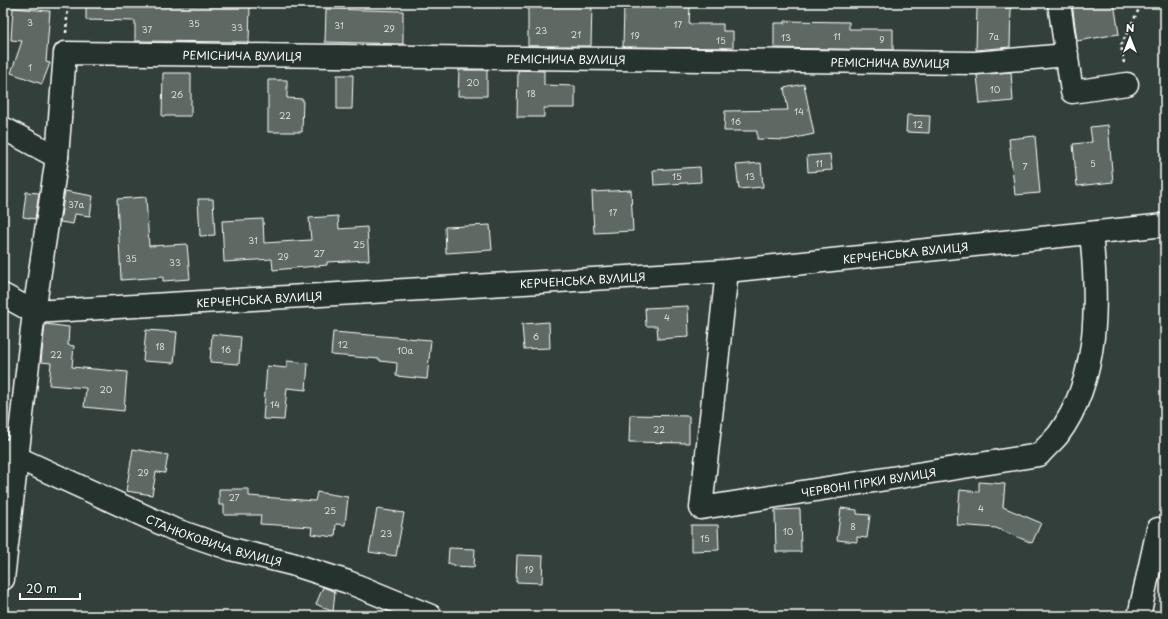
<svg xmlns="http://www.w3.org/2000/svg" width="1168" height="619" font-family="'Playpen Sans',sans-serif">
	<style>
		.building { fill: #5f6964; stroke: #fff }
		.lines { fill: none; stroke-linecap: round; stroke-linejoin: round }
		.minor-casing { stroke: #fff; stroke-width: 25 }
		.path { stroke: #fff; stroke-width: 2.5; stroke-dasharray: 3 3; stroke-linecap: butt }
		.minor { stroke: #26332d; stroke-width: 22 }
		.labels { text-anchor: middle; dominant-baseline: central; stroke-width: 3; stroke-linejoin: round; paint-order: stroke }
		.number-label { font-size: 9px; fill: #d7dad8 }
		.street-label { font-size: 11px; fill: #fff; stroke: #26332d }
	</style>
	<rect width="100%" height="100%" fill="#333f3a"/>
	<filter id="ink" filterUnits="userSpaceOnUse"><feTurbulence type="fractalNoise" baseFrequency=".025" numOctaves="2"/><feDisplacementMap in="SourceGraphic" scale="8" xChannelSelector="R" yChannelSelector="G"/><feConvolveMatrix kernelMatrix="1 2 1 2 8 2 1 2 1" color-interpolation-filters="sRGB"/></filter>
	<g filter="url(#ink)">
		<!-- building -->
		<g class="building">
			<polygon points="86,3 250,6 249,42 135,41 135,21 86,20"/>
			<polygon points="528,3 592,3 591,46 528,46"/>
			<polygon points="1072,3 1114,3 1119,34 1077,41"/>
			<polygon points="624,4 690,5 689,24 723,24 723,31 733,31 733,48 623,47"/>
			<polygon points="13,8 50,11 46,62 50,63 42,84 11,73 22,41 11,40"/>
			<polygon points="977,8 1011,8 1010,47 976,50"/>
			<polygon points="326,9 403,11 403,44 325,42"/>
			<polygon points="785,21 849,22 849,29 893,29 893,50 774,48 774,23 785,23"/>
			<polygon points="459,70 487,70 487,96 458,96"/>
			<polygon points="518,70 544,71 544,85 575,86 575,108 544,108 544,117 517,117"/>
			<polygon points="1011,72 1013,101 980,104 977,75"/>
			<polygon points="163,73 191,73 191,116 162,116"/>
			<polygon points="337,75 353,75 352,109 337,109"/>
			<polygon points="268,80 287,80 287,98 303,99 302,132 268,132"/>
			<polygon points="804,84 814,134 786,140 757,139 757,131 724,131 725,111 788,110 784,88"/>
			<polygon points="907,115 930,116 929,133 906,132"/>
			<polygon points="1108,125 1113,182 1077,186 1073,144 1092,142 1090,127"/>
			<polygon points="1035,136 1040,193 1015,195 1009,139"/>
			<polygon points="830,154 832,170 808,172 807,156"/>
			<polygon points="761,163 763,187 739,189 736,165"/>
			<polygon points="700,167 701,182 654,185 653,170"/>
			<polygon points="631,190 633,231 594,233 592,192"/>
			<polygon points="65,191 93,196 90,216 75,214 73,224 60,222"/>
			<polygon points="26,192 39,193 35,219 23,217"/>
			<polygon points="146,197 149,246 187,244 190,279 163,281 163,277 121,280 117,199"/>
			<polygon points="198,199 213,199 215,235 200,236"/>
			<polygon points="338,216 339,229 367,227 369,260 327,262 327,265 273,270 272,259 224,262 222,221 263,219 264,243 311,240 309,218"/>
			<polygon points="490,225 492,250 446,253 445,227"/>
			<polygon points="688,306 689,337 658,339 657,326 646,326 645,308"/>
			<polygon points="549,322 550,348 524,349 522,324"/>
			<polygon points="45,324 69,327 68,345 74,346 72,367 127,372 124,411 84,407 86,388 49,385 51,363 41,362"/>
			<polygon points="146,330 177,332 174,363 143,361"/>
			<polygon points="333,332 431,340 427,379 396,376 397,363 380,361 380,359 331,355"/>
			<polygon points="212,334 241,337 239,364 210,362"/>
			<polygon points="287,361 308,363 306,390 287,388 284,420 263,419 267,366 287,368"/>
			<polygon points="630,415 689,416 689,443 629,442"/>
			<polygon points="133,449 168,455 165,473 156,472 152,495 126,491"/>
			<polygon points="979,482 1005,484 1003,507 1041,523 1032,543 996,528 957,525 960,490 979,492"/>
			<polygon points="219,489 249,489 249,496 315,501 317,492 348,497 345,525 336,524 335,537 311,534 312,527 260,524 261,515 224,515 224,505 219,505"/>
			<polygon points="841,508 857,510 857,514 870,515 867,538 857,537 857,542 837,540"/>
			<polygon points="377,509 404,513 396,556 369,552"/>
			<polygon points="800,509 801,552 776,552 775,510"/>
			<polygon points="691,525 718,525 719,550 691,551"/>
			<polygon points="449,548 475,549 474,567 453,566 453,564 448,564"/>
			<polygon points="517,555 543,556 542,583 516,582"/>
			<polygon points="323,587 335,592 333,612 316,604"/>
		</g>
		<g class="lines">
			<!-- minor casing -->
			<g class="minor-casing">
				<g id="minor">
					<polyline points="1059,3 1072,92 1127,84"/>
					<polyline points="3,128 57,157"/>
					<path id="s1" d="M727,271L701,508L1039,455C1045,448 1052,442 1058,435C1100,378 1098,300 1091,233"/>
					<path id="s2" d="M3,295L34,312L727,271L1165,225"/>
					<path id="s3" d="M3,450L18,458L173,529L231,549L292,564L348,582L431,616"/>
					<path id="s4" d="M3,579L34,312L57,157L65,53L975,63L1067,55"/>
					<polyline points="1139,616 1158,529"/>
				</g>
			</g>
			<!-- path -->
			<g class="path">
				<polyline points="66,33 68,3"/>
				<polyline points="1124,63 1121,45 1142,3"/>
			</g>
			<!-- minor -->
			<use href="#minor" class="minor"/>
		</g>
	</g>
	<g class="labels">
		<!-- number labels -->
		<g class="number-label">
			<text x="30" y="22">3</text>
			<text x="194" y="23">35</text>
			<text x="678" y="24">17</text>
			<text x="339" y="25">31</text>
			<text x="237" y="27">33</text>
			<text x="389" y="28">29</text>
			<text x="147" y="29">37</text>
			<text x="541" y="30">23</text>
			<text x="576" y="34">21</text>
			<text x="635" y="35">19</text>
			<text x="837" y="36">11</text>
			<text x="994" y="36">7а</text>
			<text x="786" y="37">13</text>
			<text x="882" y="39">9</text>
			<text x="721" y="40">15</text>
			<text x="30" y="67">1</text>
			<text x="473" y="82">20</text>
			<text x="995" y="89">10</text>
			<text x="531" y="93">18</text>
			<text x="177" y="94">26</text>
			<text x="799" y="111">14</text>
			<text x="285" y="115">22</text>
			<text x="736" y="121">16</text>
			<text x="918" y="124">12</text>
			<text x="819" y="163">11</text>
			<text x="1093" y="163">5</text>
			<text x="1025" y="166">7</text>
			<text x="677" y="176">15</text>
			<text x="750" y="176">13</text>
			<text x="76" y="204">37а</text>
			<text x="613" y="212">17</text>
			<text x="253" y="240">31</text>
			<text x="359" y="244">25</text>
			<text x="319" y="253">27</text>
			<text x="283" y="256">29</text>
			<text x="131" y="258">35</text>
			<text x="175" y="262">33</text>
			<text x="667" y="317">4</text>
			<text x="536" y="336">6</text>
			<text x="343" y="344">12</text>
			<text x="160" y="346">18</text>
			<text x="226" y="349">16</text>
			<text x="405" y="350">10а</text>
			<text x="56" y="354">22</text>
			<text x="106" y="389">20</text>
			<text x="275" y="404">14</text>
			<text x="659" y="429">22</text>
			<text x="143" y="472">29</text>
			<text x="234" y="497">27</text>
			<text x="981" y="508">4</text>
			<text x="330" y="510">25</text>
			<text x="853" y="526">8</text>
			<text x="788" y="531">10</text>
			<text x="386" y="533">23</text>
			<text x="705" y="538">15</text>
			<text x="529" y="569">19</text>
		</g>
		<!-- street labels -->
		<g class="street-label">
			<text stroke="none"><textPath href="#s4" startOffset="707">РЕМІСНИЧА ВУЛИЦЯ</textPath></text>
			<text stroke="none"><textPath href="#s4" startOffset="1031">РЕМІСНИЧА ВУЛИЦЯ</textPath></text>
			<text stroke="none"><textPath href="#s4" startOffset="1355">РЕМІСНИЧА ВУЛИЦЯ</textPath></text>
			<text stroke="none"><textPath href="#s2" startOffset="909">КЕРЧЕНСЬКА ВУЛИЦЯ</textPath></text>
			<text stroke="none"><textPath href="#s2" startOffset="585">КЕРЧЕНСЬКА ВУЛИЦЯ</textPath></text>
			<text stroke="none"><textPath href="#s2" startOffset="261">КЕРЧЕНСЬКА ВУЛИЦЯ</textPath></text>
			<text stroke="none"><textPath href="#s1" startOffset="408">ЧЕРВОНІ ГІРКИ ВУЛИЦЯ</textPath></text>
			<text stroke="none"><textPath href="#s3" startOffset="230">СТАНЮКОВИЧА ВУЛИЦЯ</textPath></text>
		</g>
	</g>
	<!-- margin -->
	<rect width="1168" height="619" fill="none" stroke="#26332d" stroke-width="16"/>
	<rect x="8" y="8" width="1152" height="603" fill="none" stroke="#fff" stroke-width="1.5" filter="url(#ink)"/>
	<!-- north arrow -->
	<g transform="translate(1130 38)" stroke="#26332d" stroke-width="3" paint-order="stroke">
	<path d="M0-3L7 15L0 10L-7 15Z" fill="#ffffff"/>
	<text y="-6" font-size="11" font-weight="bold" text-anchor="middle" fill="#ffffff">N</text>
	</g>
	<!-- scale -->
	<path d="M20 593v6h60v-6" fill="none" stroke="#ffffff" stroke-width="2"/>
	<text x="26" y="593" font-size="12" fill="#ffffff" stroke="#26332d" stroke-width="3" paint-order="stroke">20 m</text>
</svg>
